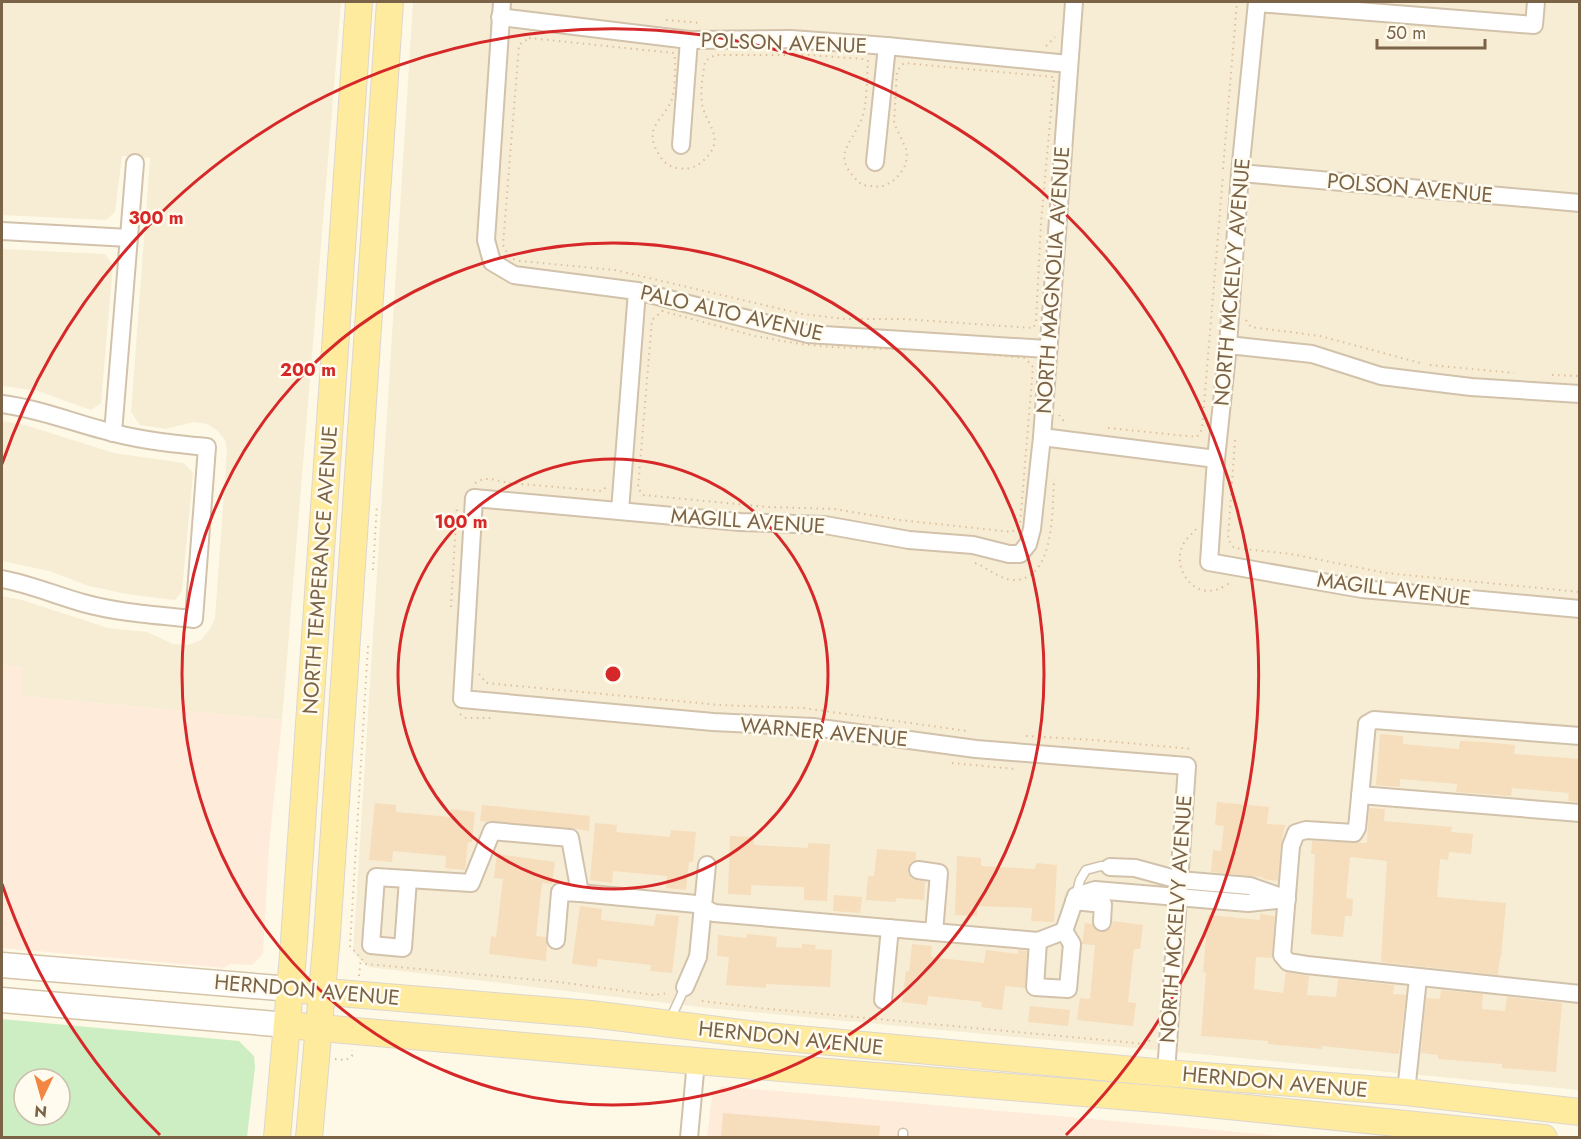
<svg xmlns="http://www.w3.org/2000/svg" width="1581" height="1139" font-family="Jost,sans-serif">
	<style>
		.residential { fill: #f7edd4 }
		.commercial { fill: #ffebda }
		.green { fill: #cdeec3; fill-rule: evenodd }
		.building { fill: #f6ddbc }
		.lines { fill: none; stroke-linecap: round; stroke-linejoin: round }
		.service-casing { stroke: #d2c2ab; stroke-width: 11 }
		.minor-casing { stroke: #d2c2ab; stroke-width: 20 }
		.secondary-casing { stroke: #d5c4a8; stroke-width: 27 }
		.primary-casing { stroke: #ddd6cf; stroke-width: 28 }
		.path { stroke: #dcc09e; stroke-width: 2; stroke-dasharray: 1.5 4.5; stroke-linecap: butt }
		.service { stroke: #fff; stroke-width: 8 }
		.minor { stroke: #fff; stroke-width: 16 }
		.secondary { stroke: #fff; stroke-width: 24 }
		.primary { stroke: #ffeb9d; stroke-width: 26 }
		.ring { fill: none; stroke: #d62828; stroke-width: 3 }
		.labels { text-anchor: middle; dominant-baseline: central; stroke-width: 5; stroke-linejoin: round; paint-order: stroke }
		.street-label { font-size: 21px; fill: #7b6348; stroke: #fffbef }
		.centre { fill: #d62828; stroke: #fffbef; stroke-width: 3 }
		.ring-label { font-size: 18px; text-anchor: middle; font-weight: bold; fill: #d62828; stroke: #fffbef; stroke-width: 5; stroke-linejoin: round; paint-order: stroke }
	</style>
	<rect width="100%" height="100%" fill="#fef9e7"/>
	<!-- residential -->
	<g class="residential">
		<polygon points="2,2 341,2 282,720 20,696 22,667 2,665 2,596 22,600 108,628 147,632 173,644 188,645 201,640 210,629 215,618 227,451 225,440 217,430 207,424 194,422 166,429 140,425 131,412 150,158 122,156 115,212 106,220 2,215"/>
		<polygon points="413,2 1579,2 1579,1090 708,1008 368,967 353,952"/>
		<polygon points="2,249 105,254 113,265 101,403 91,410 38,391 2,386"/>
		<polygon points="2,421 25,425 114,453 184,463 193,473 182,591 175,600 126,594 89,586 49,571 2,561"/>
	</g>
	<!-- commercial -->
	<g class="commercial">
		<polygon points="2,665 23,667 21,696 282,720 269,846 263,954 252,965 230,964 224,968 2,948"/>
		<polygon points="722,1086 1293,1137 707,1138 712,1095"/>
	</g>
	<!-- green -->
	<path class="green" d="M2,1019L239,1041L254,1056L255,1067L247,1137H2ZM24,1079H60V1115H24Z"/>
	<!-- building -->
	<g class="building">
		<polygon points="1380,734 1403,736 1403,744 1459,749 1460,741 1484,742 1515,745 1514,754 1580,759 1580,802 1568,801 1569,793 1512,788 1511,796 1456,792 1457,784 1400,779 1400,787 1376,785"/>
		<polygon points="1217,802 1269,807 1267,824 1285,825 1281,845 1278,881 1263,879 1263,877 1251,876 1211,872 1213,850 1221,851 1224,826 1215,825"/>
		<polygon points="375,803 396,805 396,812 450,817 451,809 475,812 472,842 468,842 465,870 445,868 446,856 393,851 392,862 369,860"/>
		<polygon points="482,805 590,816 589,831 571,828 480,821"/>
		<polygon points="1369,808 1385,809 1384,821 1452,827 1451,832 1473,834 1471,854 1449,852 1448,860 1440,859 1437,897 1506,903 1501,957 1500,957 1498,975 1381,962 1387,861 1350,857 1346,898 1353,899 1352,916 1345,916 1343,937 1311,934 1315,854 1311,854 1312,841 1367,843"/>
		<polygon points="595,823 617,825 616,832 670,837 671,830 696,832 693,862 689,862 686,890 666,888 667,876 613,871 612,883 590,880"/>
		<polygon points="730,836 754,837 754,845 808,848 808,843 830,844 827,901 804,900 804,887 751,885 751,895 728,894"/>
		<polygon points="877,849 916,852 916,860 910,863 908,868 908,873 912,879 925,882 924,900 896,898 896,902 866,900 868,876 874,876"/>
		<polygon points="497,854 555,862 552,884 542,883 536,936 546,937 547,946 546,961 489,954 491,936 496,937 503,879 494,878"/>
		<polygon points="957,856 981,858 981,866 1035,869 1036,863 1057,865 1054,922 1031,921 1032,908 977,906 977,916 955,915"/>
		<polygon points="834,895 862,897 860,913 833,911"/>
		<polygon points="580,906 602,909 601,920 654,926 656,914 679,916 672,973 650,971 651,965 598,959 597,967 572,964"/>
		<polygon points="1260,914 1275,916 1272,958 1256,957 1254,989 1283,993 1286,972 1309,976 1307,995 1336,997 1338,979 1394,985 1393,994 1406,995 1399,1054 1322,1046 1322,1049 1268,1044 1268,1041 1201,1036 1206,973 1203,972 1208,915 1260,920"/>
		<polygon points="1113,921 1143,925 1140,949 1134,949 1128,1002 1136,1003 1133,1026 1077,1020 1080,998 1090,999 1095,945 1082,944 1085,923 1092,924 1096,930 1102,932 1112,926"/>
		<polygon points="747,934 777,937 776,947 802,948 802,944 816,945 815,949 832,950 830,987 766,984 766,988 726,985 729,957 717,956 718,935 746,938"/>
		<polygon points="912,944 932,946 931,957 984,963 986,950 1018,954 1018,950 1027,951 1025,988 1005,986 1002,1010 981,1007 982,1002 928,996 927,1005 902,1002 906,971 909,972"/>
		<polygon points="1441,990 1483,994 1482,1009 1505,1011 1507,997 1562,1003 1556,1072 1502,1068 1502,1064 1438,1059 1438,1055 1421,1053 1426,998 1440,999"/>
		<polygon points="1030,1006 1070,1010 1068,1026 1028,1022"/>
		<polygon points="723,1113 880,1126 879,1137 721,1137"/>
	</g>
	<g class="lines">
		<!-- service casing -->
		<g class="service-casing">
			<g id="service">
				<polyline points="1076,896 1080,880 1086,870 1101,866 1110,867"/>
				<polyline points="669,1022 685,987"/>
				<polyline points="903,1138 903,1133"/>
			</g>
		</g>
		<!-- minor casing -->
		<g class="minor-casing">
			<g id="minor">
				<polyline points="502,2 486,240 492,262 514,275 637,291 808,334 1047,349"/>
				<polyline points="1074,2 1042,437 1032,529 1028,544 1020,554 1009,554 973,545 909,540 825,525 740,522 474,498 462,699 713,722 813,727 976,749 1187,766 1166,1073"/>
				<polyline points="1257,2 1240,173 1228,345 1216,459 1209,562 1362,589 1580,609"/>
				<polyline points="1257,3 1534,25 1536,2"/>
				<polyline points="500,17 689,40 791,39 887,46 1069,64"/>
				<polyline points="681,145 689,40"/>
				<polyline points="875,162 887,46"/>
				<polyline points="1240,173 1580,203"/>
				<polyline points="2,231 129,238"/>
				<polyline points="1228,345 1312,354 1381,376 1471,387 1580,394"/>
				<path d="M2,404C41,409 76,424 114,433C145,441 176,444 207,447L194,619C156,615 119,613 83,603C55,595 29,584 2,579"/>
				<polyline points="113,433 135,163"/>
				<polyline points="1042,437 1216,459"/>
				<polyline points="620,511 637,291"/>
				<polyline points="1580,736 1374,720 1367,724 1357,828 1354,833 1306,830 1296,833 1291,846 1282,955 1288,962 1307,965 1580,994"/>
				<polyline points="1360,795 1580,813"/>
				<polyline points="918,870 939,873 934,932"/>
				<polygon points="376,877 408,879 403,948 371,945"/>
				<polyline points="408,879 471,883 492,831 570,838 580,893 696,904 714,913 1038,941 1064,931 1076,896 1095,890 1248,903 1287,899 1250,886 1179,880 1135,868 1110,867"/>
				<polyline points="1074,901 1103,904 1102,922"/>
				<polyline points="556,940 560,892 580,893"/>
				<polyline points="1038,941 1035,987 1068,989 1072,944 1064,931"/>
				<polyline points="685,987 698,957 707,865"/>
				<polyline points="883,1000 890,928"/>
				<polyline points="1406,1092 1418,978"/>
				<polyline points="689,1138 696,1061"/>
			</g>
		</g>
		<!-- secondary casing -->
		<g class="secondary-casing">
			<g id="secondary">
				<polyline points="2,965 291,989"/>
				<polyline points="2,1000 287,1025"/>
			</g>
		</g>
		<!-- primary casing -->
		<g class="primary-casing">
			<g id="primary">
				<polyline points="291,989 591,1014 766,1036 1166,1073 1406,1092 1580,1112"/>
				<polyline points="287,1025 696,1061 1168,1100 1544,1138"/>
				<polyline points="277,1138 293,955 359,2"/>
				<polyline points="309,1138 327,935 390,2"/>
			</g>
		</g>
		<!-- path -->
		<g class="path">
			<polyline points="666,20 700,23"/>
			<path d="M529,38L674,53C676,62 675,90 672,99C663,122 641,127 660,156C663,162 671,168 678,168C688,170 696,167 703,161C728,138 705,125 702,103C700,90 703,75 705,61L715,55H809L863,59L868,61C867,76 867,106 862,118C850,148 829,155 862,185L880,187L892,182L900,174L906,164L907,151L894,123L897,71L904,63L1054,77L1041,223L1036,323L1033,328L903,319H845L802,314L615,270L520,261L510,258L503,245L519,45Z"/>
			<polyline points="1046,46 1055,37"/>
			<polyline points="1223,169 1237,2"/>
			<polygon points="662,311 755,336 800,344 833,347 947,351 1025,358 1033,367 1020,524 1012,532 900,520 834,509 768,507 643,495 638,488 652,320"/>
			<polyline points="1246,320 1251,327 1320,336 1424,364"/>
			<polyline points="1430,365 1514,373"/>
			<polyline points="1552,375 1580,376"/>
			<polyline points="1059,415 1066,424"/>
			<polyline points="1108,428 1197,437 1202,429 1223,175"/>
			<polyline points="1235,440 1228,539 1234,548 1291,554 1386,573 1580,592"/>
			<polyline points="475,483 483,479 491,479 509,483 602,491 607,486"/>
			<path d="M1196,529C1192,534 1184,541 1182,547C1173,568 1192,596 1215,590C1221,589 1227,584 1232,582"/>
			<path d="M975,563C989,568 998,579 1013,580C1055,581 1052,510 1054,482"/>
			<polyline points="373,570 377,504"/>
			<polyline points="451,607 457,505"/>
			<polyline points="368,646 350,946 366,964 559,982 654,995 668,993"/>
			<polyline points="479,674 486,683 720,705 803,708 967,731"/>
			<polyline points="460,714 466,718 492,718"/>
			<polyline points="1026,736 1094,740 1193,749"/>
			<polyline points="952,763 1015,769"/>
			<polyline points="359,976 361,958"/>
			<polyline points="702,1001 759,1008 1146,1044 1152,1038"/>
			<polyline points="335,1059 346,1060 352,1056 352,1050"/>
		</g>
		<!-- service -->
		<use href="#service" class="service"/>
		<!-- minor -->
		<use href="#minor" class="minor"/>
		<!-- secondary -->
		<use href="#secondary" class="secondary"/>
		<!-- primary -->
		<use href="#primary" class="primary"/>
	</g>
	<!-- distance rings -->
	<g class="ring">
		<circle cx="613" cy="674" r="215"/>
		<circle cx="613" cy="674" r="431"/>
		<path d="M160 1135A646 646 0 0 1 2 884M2 464A646 646 0 1 1 1066 1135"/>
	</g>
	<g class="labels">
		<!-- street labels -->
		<g class="street-label">
			<text transform="translate(784 43) rotate(2)">POLSON AVENUE</text>
			<text transform="translate(1410 188) rotate(5)">POLSON AVENUE</text>
			<text transform="translate(1053 280) rotate(-86)">NORTH MAGNOLIA AVENUE</text>
			<text transform="translate(1232 282) rotate(-85)">NORTH MCKELVY AVENUE</text>
			<text transform="translate(732 313) rotate(13)">PALO ALTO AVENUE</text>
			<text transform="translate(748 521) rotate(4)">MAGILL AVENUE</text>
			<text transform="translate(320 570) rotate(-86)">NORTH TEMPERANCE AVENUE</text>
			<text transform="translate(1394 589) rotate(7)">MAGILL AVENUE</text>
			<text transform="translate(824 732) rotate(5)">WARNER AVENUE</text>
			<text transform="translate(1176 919) rotate(-86)">NORTH MCKELVY AVENUE</text>
			<text transform="translate(307 990) rotate(5)">HERNDON AVENUE</text>
			<text transform="translate(791 1038) rotate(6)">HERNDON AVENUE</text>
			<text transform="translate(1275 1082) rotate(5)">HERNDON AVENUE</text>
		</g>
	</g>
	<circle cx="613" cy="674" r="9" class="centre"/>
	<g class="ring-label">
		<text x="156" y="224">300 m</text>
		<text x="308" y="376">200 m</text>
		<text x="461" y="528">100 m</text>
	</g>
	<!-- border -->
	<rect width="1581" height="1139" fill="none" stroke="#7b6348" stroke-width="6"/>
	<!-- north arrow -->
	<g transform="translate(42 1097) rotate(185)"><circle r="28" fill="#fffbef" stroke="#cabeac" stroke-width="1.5"/>
	<path d="M0-4.5L10 22L0 15L-10 22Z" fill="#f28742"/>
	<text y="-9" font-size="16" font-weight="bold" text-anchor="middle" fill="#7b6348">N</text>
	</g>
	<!-- scale -->
	<path d="M1377 39v9h108v-9" fill="none" stroke="#7b6348" stroke-width="3"/>
	<text x="1386" y="39" font-size="18" fill="#7b6348" stroke="#fffbef" stroke-width="4.5" paint-order="stroke">50 m</text>
</svg>
